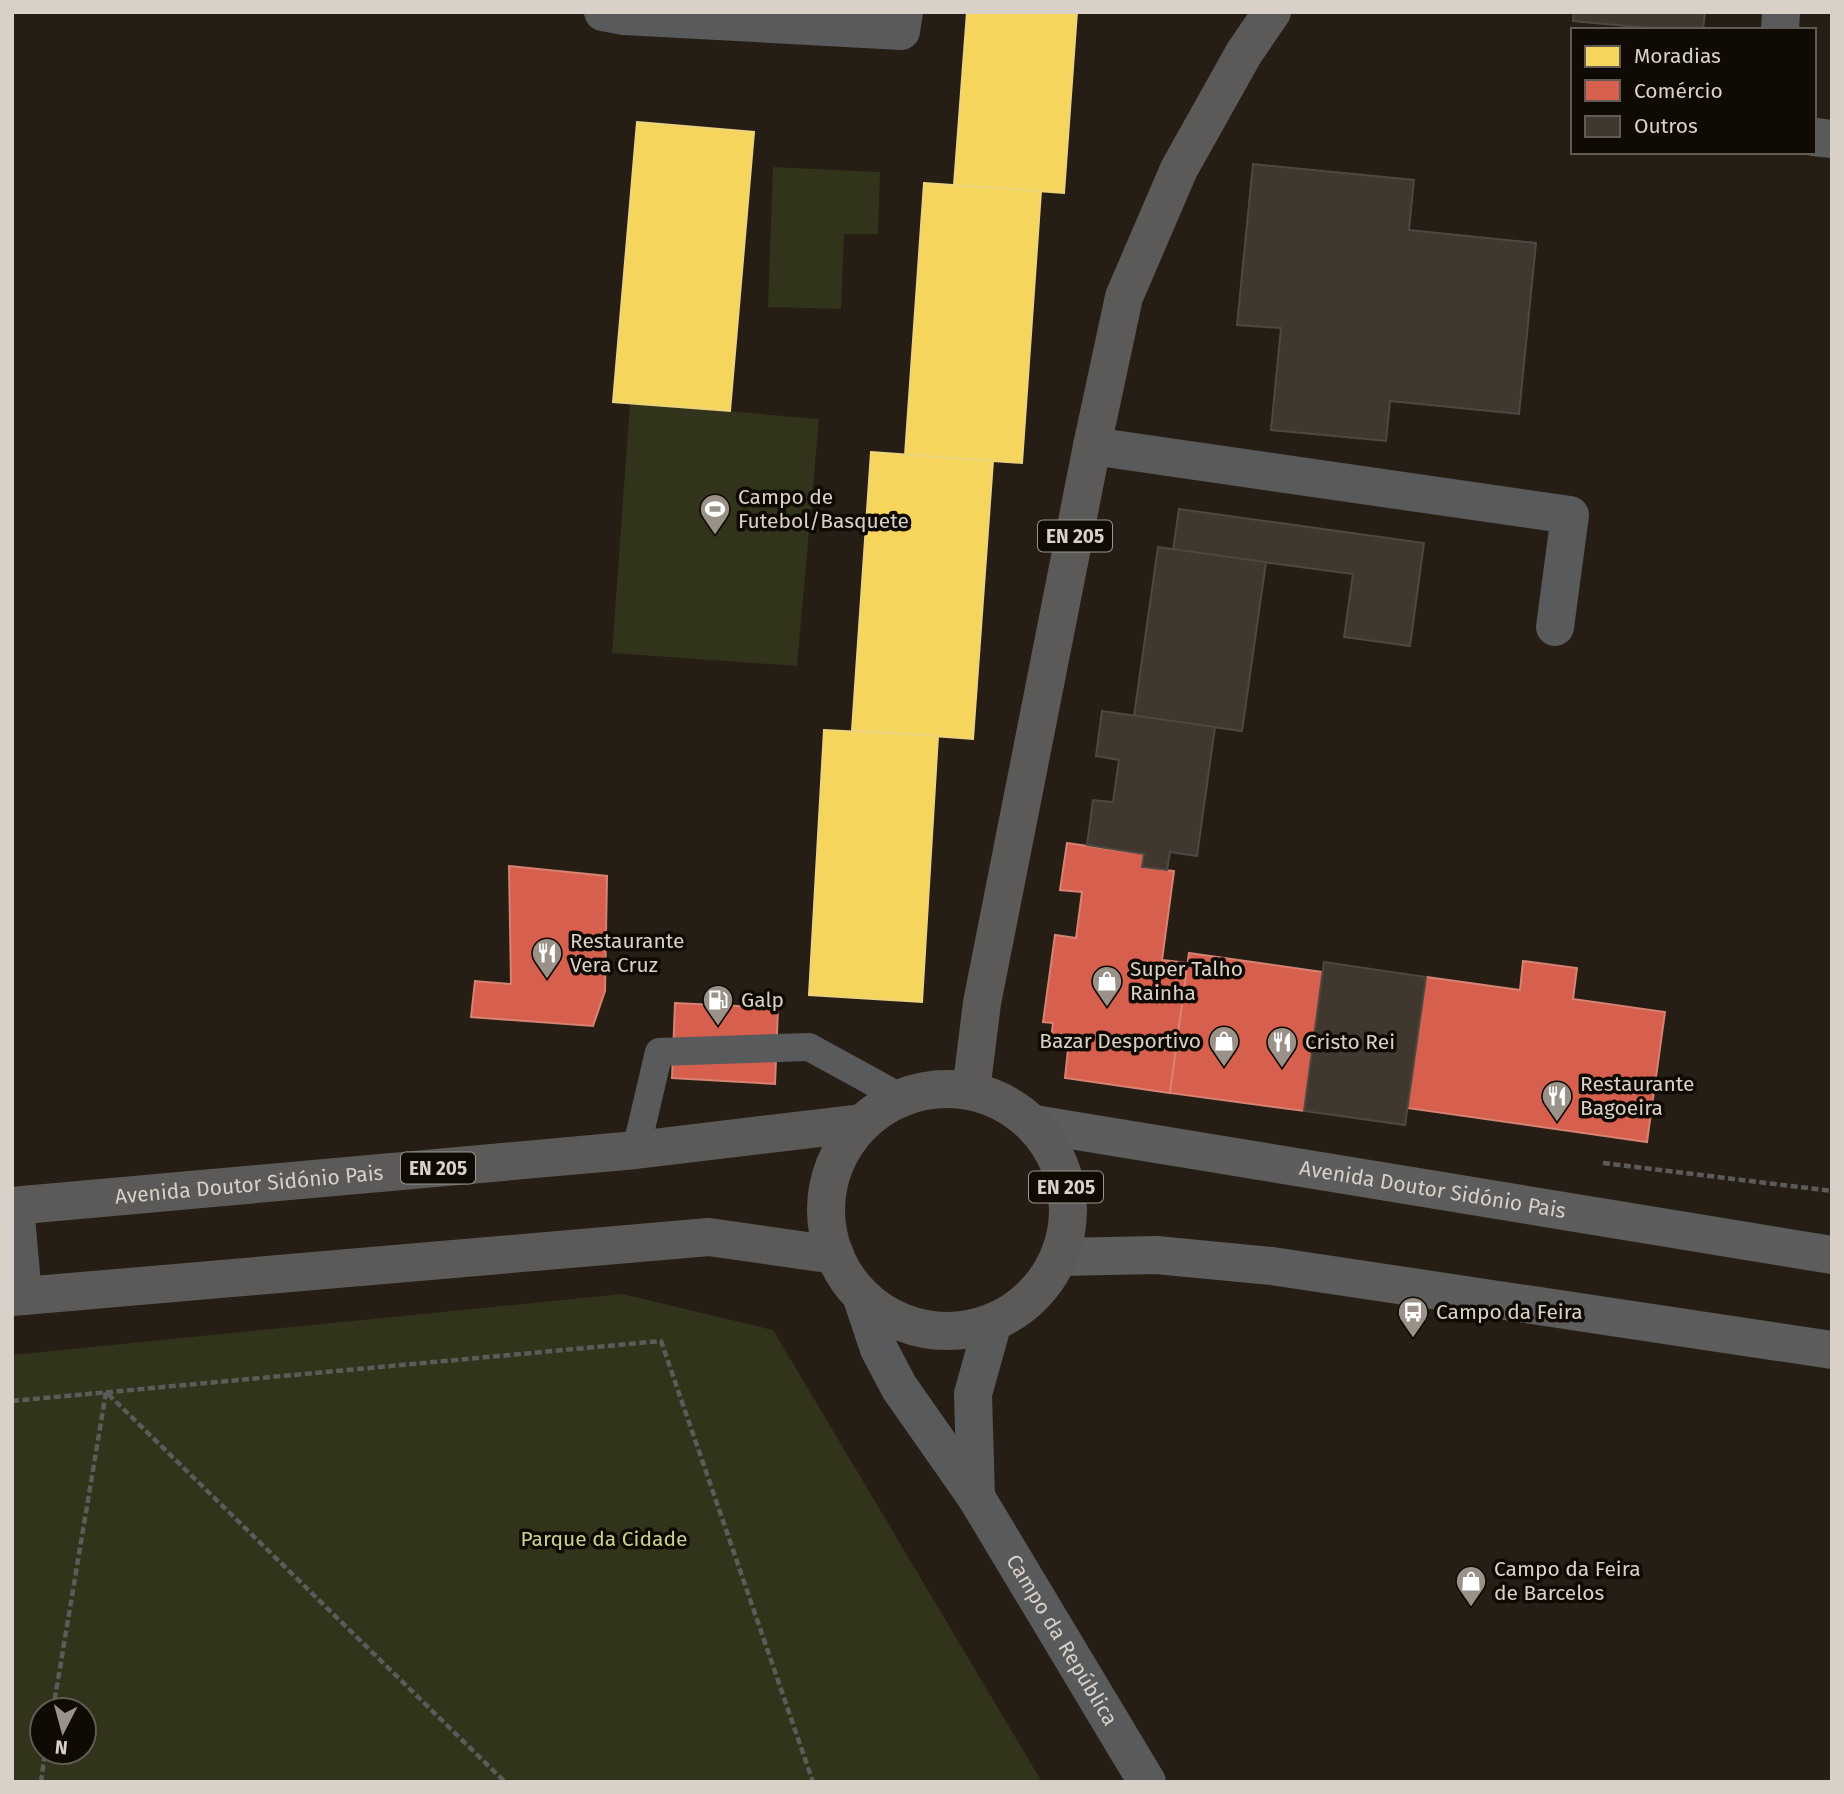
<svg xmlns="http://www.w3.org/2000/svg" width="1844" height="1794" font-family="'Fira Sans',sans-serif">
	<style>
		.green { fill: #31331b; fill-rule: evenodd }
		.homes { fill: #f6d55c; stroke: #edd47c; stroke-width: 2 }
		.shops { fill: #d6604d; stroke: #d78272; stroke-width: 2 }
		.building { fill: #40382f; stroke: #4f4741; stroke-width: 2 }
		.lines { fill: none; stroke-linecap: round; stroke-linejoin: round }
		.path { stroke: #5c5b5a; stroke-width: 4.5; stroke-dasharray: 7 3.5; stroke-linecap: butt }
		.service { stroke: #595a5b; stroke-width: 28 }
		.minor { stroke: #595a5b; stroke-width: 38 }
		.secondary { stroke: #5c5d5c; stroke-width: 38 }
		.primary { stroke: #5b5a58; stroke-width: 38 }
		.labels { text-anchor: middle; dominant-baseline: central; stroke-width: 7; stroke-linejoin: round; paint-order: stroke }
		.shield { fill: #100a05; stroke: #9d958d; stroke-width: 2 }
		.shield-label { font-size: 19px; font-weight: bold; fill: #d9d1c7 }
		.poi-label { font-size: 21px; fill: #d9d1c7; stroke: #100a05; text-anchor: start }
		.street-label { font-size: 21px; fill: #d9d1c7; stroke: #100a05 }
		.park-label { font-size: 21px; fill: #c8d190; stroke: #100a05 }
	</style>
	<rect width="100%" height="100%" fill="#261e15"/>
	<!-- green -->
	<g class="green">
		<polygon points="773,167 880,172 878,234 844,234 841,309 768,307"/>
		<polygon points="630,403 819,419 797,666 612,653"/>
		<path d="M622,1294L773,1330L1042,1782H12V1355ZM42,1710H84V1752H42Z"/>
	</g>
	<!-- homes -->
	<g class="homes">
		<polygon points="967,12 1077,12 1064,193 954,185"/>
		<polygon points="637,122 754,132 730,411 613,402"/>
		<polygon points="924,183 1041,191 1022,463 905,455"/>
		<polygon points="871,452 993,461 973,739 852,730"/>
		<polygon points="824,730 938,736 922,1002 809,995"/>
	</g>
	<!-- shops -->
	<g class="shops">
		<polygon points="1067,843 1144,854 1142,867 1174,871 1162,960 1188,963 1170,1093 1065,1078 1068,1049 1050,1047 1053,1023 1043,1022 1055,935 1076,938 1082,892 1060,890"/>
		<polygon points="509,866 607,876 605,991 593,1026 471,1017 475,981 511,984"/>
		<polygon points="1189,953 1323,972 1304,1111 1170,1093"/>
		<polygon points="1523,961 1577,968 1573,999 1665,1012 1647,1142 1407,1108 1426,977 1520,990"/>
		<polygon points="675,1003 778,1008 775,1084 672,1078"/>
	</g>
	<!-- building -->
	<g class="building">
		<polygon points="1574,12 1705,12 1703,30 1671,30 1573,21"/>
		<polygon points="1253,164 1414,180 1409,230 1536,243 1519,414 1390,401 1386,441 1271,430 1281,328 1237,325"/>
		<polygon points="1179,509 1424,543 1410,646 1344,637 1353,574 1173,550"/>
		<polygon points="1158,547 1266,562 1242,731 1134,716"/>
		<polygon points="1102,711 1215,727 1197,856 1170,852 1167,870 1142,867 1144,854 1087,845 1093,800 1113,802 1119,760 1096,756"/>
		<polygon points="1324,962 1426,977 1405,1125 1304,1111"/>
	</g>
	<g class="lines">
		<!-- path -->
		<g class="path">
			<polyline points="1603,1163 1832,1191"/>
			<polyline points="12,1401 661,1341 813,1782"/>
			<polyline points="53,1710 106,1392 505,1782"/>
			<polyline points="41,1782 45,1752"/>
		</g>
		<!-- service -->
		<polyline class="service" points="636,1150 659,1052 809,1047 902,1098"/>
		<!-- minor -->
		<g class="minor">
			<polyline points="603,12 624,16 901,31 904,12"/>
			<polyline points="1780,30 1781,12"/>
			<polyline points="1814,137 1832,139"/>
			<polyline points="1092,446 1570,515 1555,627"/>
			<polyline points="15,1206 23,1296"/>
			<path id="s1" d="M861,1295L879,1349L899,1387L976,1497L1147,1782"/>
			<polyline points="976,1497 973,1394 993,1322"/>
		</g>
		<!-- secondary -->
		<g class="secondary">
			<path id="s2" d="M1034,1124L1832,1255"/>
			<polyline points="1059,1257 1156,1255 1272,1266 1832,1350"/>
		</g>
		<!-- primary -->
		<g class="primary">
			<circle cx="947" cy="1210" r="121"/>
			<polyline points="971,1091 982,1003 1092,446 1124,297 1179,169 1244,53 1272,12"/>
			<path id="s3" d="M12,1206L636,1150L862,1123"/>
			<polyline points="12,1297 709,1237 835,1255"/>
		</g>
	</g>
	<!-- icons -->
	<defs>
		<g id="stadium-pin" transform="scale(1.575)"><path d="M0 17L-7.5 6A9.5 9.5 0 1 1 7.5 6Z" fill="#9a9289" stroke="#100a05"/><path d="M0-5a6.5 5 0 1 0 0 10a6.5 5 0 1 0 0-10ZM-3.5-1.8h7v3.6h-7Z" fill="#fff"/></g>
		<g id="restaurant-pin" transform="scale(1.575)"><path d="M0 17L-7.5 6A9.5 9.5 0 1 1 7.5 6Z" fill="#9a9289" stroke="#100a05"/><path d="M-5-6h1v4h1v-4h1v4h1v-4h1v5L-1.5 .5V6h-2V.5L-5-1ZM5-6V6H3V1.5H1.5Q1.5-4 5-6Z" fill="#fff"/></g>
		<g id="shop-pin" transform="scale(1.575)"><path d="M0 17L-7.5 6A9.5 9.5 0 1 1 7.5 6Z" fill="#9a9289" stroke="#100a05"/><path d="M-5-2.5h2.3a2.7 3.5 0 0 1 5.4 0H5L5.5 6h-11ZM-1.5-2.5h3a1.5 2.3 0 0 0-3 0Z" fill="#fff"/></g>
		<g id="fuel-pin" transform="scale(1.575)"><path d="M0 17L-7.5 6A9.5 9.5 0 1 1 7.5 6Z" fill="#9a9289" stroke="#100a05"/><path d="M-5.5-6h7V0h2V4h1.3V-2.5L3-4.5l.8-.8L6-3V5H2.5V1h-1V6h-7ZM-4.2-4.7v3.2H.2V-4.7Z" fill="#fff"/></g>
		<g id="bus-pin" transform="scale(1.575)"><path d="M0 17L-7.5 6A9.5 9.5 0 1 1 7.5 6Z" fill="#9a9289" stroke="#100a05"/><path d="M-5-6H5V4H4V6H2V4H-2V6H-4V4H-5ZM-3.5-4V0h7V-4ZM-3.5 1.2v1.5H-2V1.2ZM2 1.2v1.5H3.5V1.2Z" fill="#fff"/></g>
	</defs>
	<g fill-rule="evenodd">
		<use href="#stadium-pin" x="715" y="509"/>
		<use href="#restaurant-pin" x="547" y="953"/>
		<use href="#shop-pin" x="1107" y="981"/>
		<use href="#fuel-pin" x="718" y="1000"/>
		<use href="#shop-pin" x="1224" y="1041"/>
		<use href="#restaurant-pin" x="1282" y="1042"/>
		<use href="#restaurant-pin" x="1557" y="1096"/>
		<use href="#bus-pin" x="1413" y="1312"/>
		<use href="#shop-pin" x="1471" y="1581"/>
	</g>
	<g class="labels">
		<!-- shield labels -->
		<g class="shield">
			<rect x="1038" y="520.5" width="74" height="31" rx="5"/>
			<rect x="401" y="1152.5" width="74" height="31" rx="5"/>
			<rect x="1029" y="1171.5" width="74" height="31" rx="5"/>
		</g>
		<g class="shield-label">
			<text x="1075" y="536">EN 205</text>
			<text x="438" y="1168">EN 205</text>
			<text x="1066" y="1187">EN 205</text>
		</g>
		<!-- poi labels -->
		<g class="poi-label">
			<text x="738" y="497">Campo de<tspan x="738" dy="24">Futebol/Basquete</tspan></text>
			<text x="570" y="941">Restaurante<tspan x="570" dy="24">Vera Cruz</tspan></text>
			<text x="1130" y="969">Super Talho<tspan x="1130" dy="24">Rainha</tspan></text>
			<text x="741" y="1000">Galp</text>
			<text x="1201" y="1041" text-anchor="end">Bazar Desportivo</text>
			<text x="1305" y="1042">Cristo Rei</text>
			<text x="1580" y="1084">Restaurante<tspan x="1580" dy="24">Bagoeira</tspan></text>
			<text x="1436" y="1312">Campo da Feira</text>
			<text x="1494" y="1569">Campo da Feira<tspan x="1494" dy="24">de Barcelos</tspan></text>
		</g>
		<!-- street labels -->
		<g class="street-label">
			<text stroke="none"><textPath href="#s3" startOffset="238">Avenida Doutor Sidónio Pais</textPath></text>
			<text stroke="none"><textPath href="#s2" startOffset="404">Avenida Doutor Sidónio Pais</textPath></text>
			<text stroke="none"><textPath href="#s1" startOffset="401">Campo da República</textPath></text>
		</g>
		<!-- park labels -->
		<g class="park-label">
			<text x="604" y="1539">Parque da Cidade</text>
		</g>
	</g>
	<!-- border -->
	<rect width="1844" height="1794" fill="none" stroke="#d9d1c7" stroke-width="28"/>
	<!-- legend -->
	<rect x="1571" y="28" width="245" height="126" fill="#100a05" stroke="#605a53" stroke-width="2"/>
	<rect x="1585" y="46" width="35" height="21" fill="#f6d55c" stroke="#605a53" stroke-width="2"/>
	<text x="1634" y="63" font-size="21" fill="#d9d1c7">Moradias</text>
	<rect x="1585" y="80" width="35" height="21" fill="#d6604d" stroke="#605a53" stroke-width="2"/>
	<text x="1634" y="98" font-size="21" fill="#d9d1c7">Comércio</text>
	<rect x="1585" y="116" width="35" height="21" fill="#40382f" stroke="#605a53" stroke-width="2"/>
	<text x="1634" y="133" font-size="21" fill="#d9d1c7">Outros</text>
	<!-- north arrow -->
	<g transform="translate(63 1731) rotate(186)"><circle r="33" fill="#100a05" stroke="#605a53" stroke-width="2"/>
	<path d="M0-5L12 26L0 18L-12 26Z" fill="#9a9289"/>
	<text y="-10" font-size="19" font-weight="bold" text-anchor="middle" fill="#d9d1c7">N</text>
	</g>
</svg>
